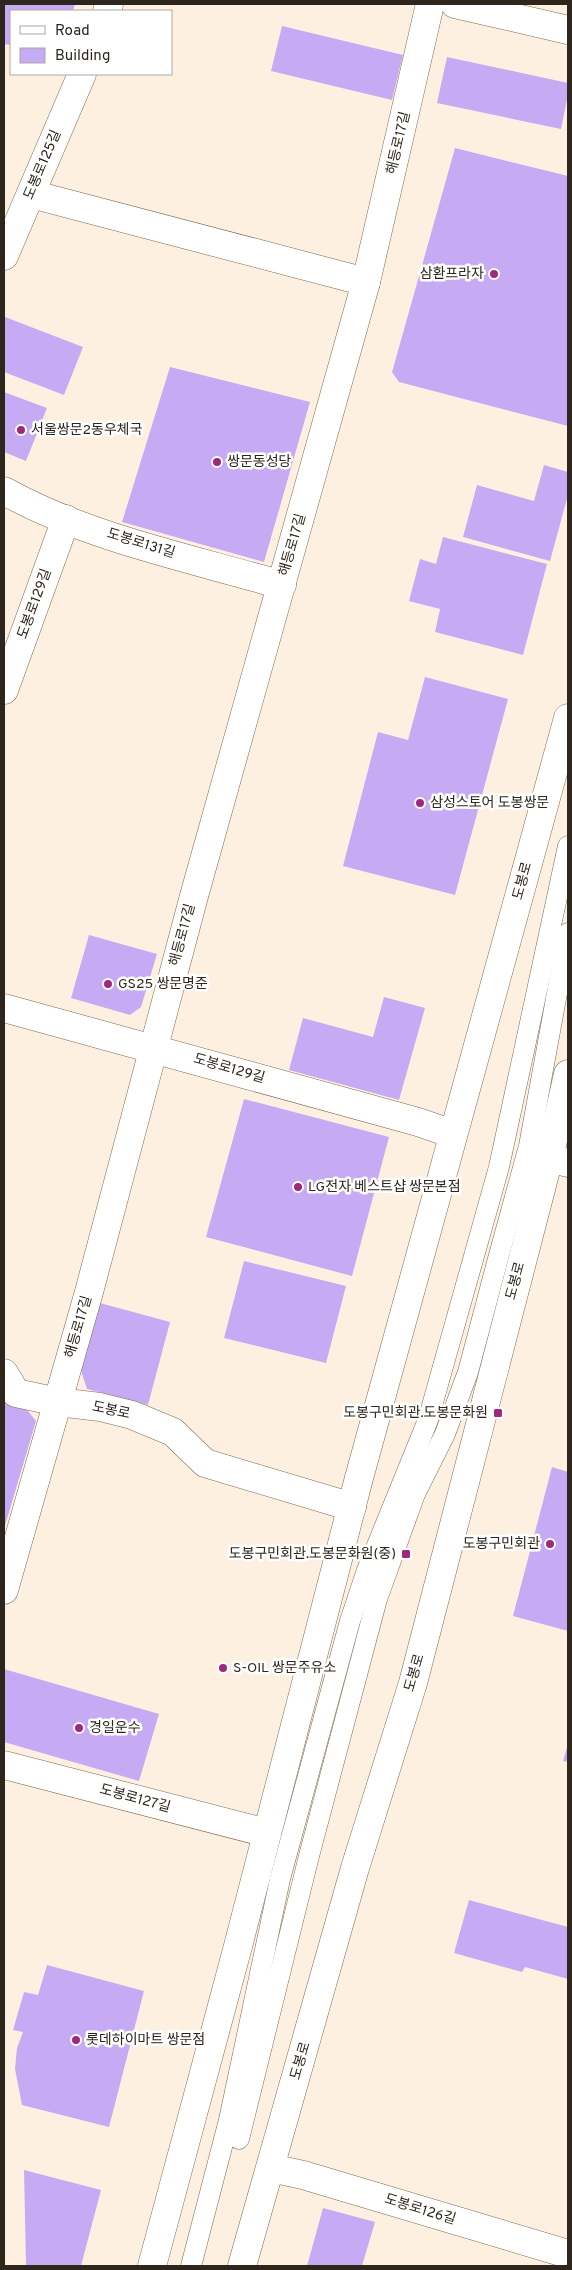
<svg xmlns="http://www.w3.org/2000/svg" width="572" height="2270" font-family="Overpass,'Noto Sans KR',sans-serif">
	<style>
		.building { fill: #c6abf4 }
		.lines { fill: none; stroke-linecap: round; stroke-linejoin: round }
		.lane-casing { stroke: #7d6951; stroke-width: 21 }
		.street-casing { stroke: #7d6951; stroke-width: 29 }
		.secondary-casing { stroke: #7d6951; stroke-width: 29 }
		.primary-casing { stroke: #7d6951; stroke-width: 29 }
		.lane { stroke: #fff; stroke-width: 20 }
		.street { stroke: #fff; stroke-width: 28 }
		.secondary { stroke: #fff; stroke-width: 28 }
		.primary { stroke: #fff; stroke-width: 28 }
		.poi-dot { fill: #9e2780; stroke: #fff; stroke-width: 2 }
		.labels { text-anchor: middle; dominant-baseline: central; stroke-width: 5; stroke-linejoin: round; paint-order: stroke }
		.street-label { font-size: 14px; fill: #2e261c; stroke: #fff }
		.poi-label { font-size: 14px; fill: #2e261c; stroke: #fff; text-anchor: start }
	</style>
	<rect width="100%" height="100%" fill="#fef0e0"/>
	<!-- building -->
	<g class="building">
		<polygon points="4,4 75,4 73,11 11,11 11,45 4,44"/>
		<polygon points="282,26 403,55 392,100 271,71"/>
		<polygon points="447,57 568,83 568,95 561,129 437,103"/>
		<polygon points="455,148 568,176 568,426 399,382 392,372"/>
		<polygon points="5,317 83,347 64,395 4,372"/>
		<polygon points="170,367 310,402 264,562 122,522"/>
		<polygon points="4,392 47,408 26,461 4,452"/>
		<polygon points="544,465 568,472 568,495 550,561 463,537 477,485 534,501"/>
		<polygon points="443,537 547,564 523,655 435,632 440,609 409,601 420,559 436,564"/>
		<polygon points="425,677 508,699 455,895 343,866 378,732 408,740"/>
		<polygon points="89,935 157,954 141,1007 130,1015 71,998"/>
		<polygon points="384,997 425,1008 399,1100 289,1070 303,1018 373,1037"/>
		<polygon points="244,1099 389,1137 352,1276 206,1237"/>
		<polygon points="244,1261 346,1286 326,1363 224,1338"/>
		<polygon points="100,1303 170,1322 148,1405 87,1389 81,1371"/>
		<polygon points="4,1381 36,1421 4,1529"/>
		<polygon points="552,1467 568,1472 568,1631 513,1616"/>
		<polygon points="4,1669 159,1714 139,1781 4,1742"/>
		<polygon points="568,1744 568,1762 563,1761"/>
		<polygon points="469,1900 568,1927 568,1979 525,1967 522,1972 454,1953"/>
		<polygon points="47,1965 144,1991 109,2127 22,2105 15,2069 17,2048 23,2032 13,2030 24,1992 38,1995"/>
		<polygon points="24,2170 101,2190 81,2266 26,2266"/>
		<polygon points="323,2208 375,2222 362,2266 307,2266"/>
	</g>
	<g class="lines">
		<!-- lane casing -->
		<g class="lane-casing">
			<g id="lane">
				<polyline points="239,2139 309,1856 377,1599 415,1494 445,1434 468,1372 499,1255 529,1146 568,933"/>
				<polyline points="191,2266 229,2120 280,1879 350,1621 367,1570 428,1420 499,1167 568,846"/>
			</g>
		</g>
		<!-- street casing -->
		<g class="street-casing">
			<g id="street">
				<polyline points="107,11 109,4"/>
				<polyline points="31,194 366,282"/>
				<polyline points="4,256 82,74"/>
				<path d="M4,491C89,538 189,558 282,585"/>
				<polyline points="4,690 66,519"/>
				<polyline points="4,1008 418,1122 453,1134"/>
				<polyline points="549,1158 568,1163"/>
				<polyline points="4,1373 16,1393 58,1402 100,1407 132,1415 173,1432 205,1463 352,1507"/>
				<polyline points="4,1590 89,1292 194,896 366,282 430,4"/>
				<polyline points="4,1765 267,1833"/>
				<polyline points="271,2168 303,2175 568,2254"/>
			</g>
		</g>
		<!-- secondary casing -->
		<g class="secondary-casing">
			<polyline id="secondary" points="455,4 568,30"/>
		</g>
		<!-- primary casing -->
		<g class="primary-casing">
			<g id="primary">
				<polyline points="152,2266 237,1950 359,1478 568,718"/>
				<polyline points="242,2266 355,1868 413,1683 549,1158 568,1074"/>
			</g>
		</g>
		<!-- lane -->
		<use href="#lane" class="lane"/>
		<!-- street -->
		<use href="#street" class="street"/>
		<!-- secondary -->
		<use href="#secondary" class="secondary"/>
		<!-- primary -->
		<use href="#primary" class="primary"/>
	</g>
	<!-- markers -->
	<g class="poi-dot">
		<circle cx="494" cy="274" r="5"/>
		<circle cx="21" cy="430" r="5"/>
		<circle cx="217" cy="462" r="5"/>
		<circle cx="420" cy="803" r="5"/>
		<circle cx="108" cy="984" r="5"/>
		<circle cx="298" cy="1187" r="5"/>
		<rect x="493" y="1408" width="10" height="10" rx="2.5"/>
		<circle cx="550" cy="1544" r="5"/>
		<rect x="401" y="1549" width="10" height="10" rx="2.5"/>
		<circle cx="223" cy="1668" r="5"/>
		<circle cx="79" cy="1728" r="5"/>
		<circle cx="76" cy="2040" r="5"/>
	</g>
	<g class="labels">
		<!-- street labels -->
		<g class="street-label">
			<text transform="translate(399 143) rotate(-77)">해등로17길</text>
			<text transform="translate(43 165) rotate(-67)">도봉로125길</text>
			<text transform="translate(141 544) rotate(17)">도봉로131길</text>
			<text transform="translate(293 545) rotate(-74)">해등로17길</text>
			<text transform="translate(35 604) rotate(-70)">도봉로129길</text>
			<text transform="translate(523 881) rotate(-75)">도봉로</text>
			<text transform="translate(183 935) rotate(-75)">해등로17길</text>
			<text transform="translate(229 1069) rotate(16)">도봉로129길</text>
			<text transform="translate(516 1281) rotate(-75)">도봉로</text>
			<text transform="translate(79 1327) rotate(-74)">해등로17길</text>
			<text transform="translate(111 1411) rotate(12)">도봉로</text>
			<text transform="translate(415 1673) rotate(-74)">도봉로</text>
			<text transform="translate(135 1799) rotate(15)">도봉로127길</text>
			<text transform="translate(301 2061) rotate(-74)">도봉로</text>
			<text transform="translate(420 2210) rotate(17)">도봉로126길</text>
		</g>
		<!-- poi labels -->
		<g class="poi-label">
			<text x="484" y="274" text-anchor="end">삼환프라자</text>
			<text x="31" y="430">서울쌍문2동우체국</text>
			<text x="227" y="462">쌍문동성당</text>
			<text x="430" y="803">삼성스토어 도봉쌍문</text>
			<text x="118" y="984">GS25 쌍문명준</text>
			<text x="308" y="1187">LG전자 베스트샵 쌍문본점</text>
			<text x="488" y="1413" text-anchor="end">도봉구민회관.도봉문화원</text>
			<text x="540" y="1544" text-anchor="end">도봉구민회관</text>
			<text x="396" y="1554" text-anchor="end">도봉구민회관.도봉문화원(중)</text>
			<text x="233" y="1668">S-OIL 쌍문주유소</text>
			<text x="89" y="1728">경일운수</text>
			<text x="86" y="2040">롯데하이마트 쌍문점</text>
		</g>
	</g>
	<!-- border -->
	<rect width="572" height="2270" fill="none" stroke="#2e261c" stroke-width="10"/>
	<!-- legend -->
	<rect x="10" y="10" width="162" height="65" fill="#ffffff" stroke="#aba8a4"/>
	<rect x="20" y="26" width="25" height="8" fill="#ffffff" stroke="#aba8a4"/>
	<text x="55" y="35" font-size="15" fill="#2e261c">Road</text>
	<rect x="20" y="48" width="25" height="15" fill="#c6abf4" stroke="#aba8a4"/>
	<text x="55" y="60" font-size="15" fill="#2e261c">Building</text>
</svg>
